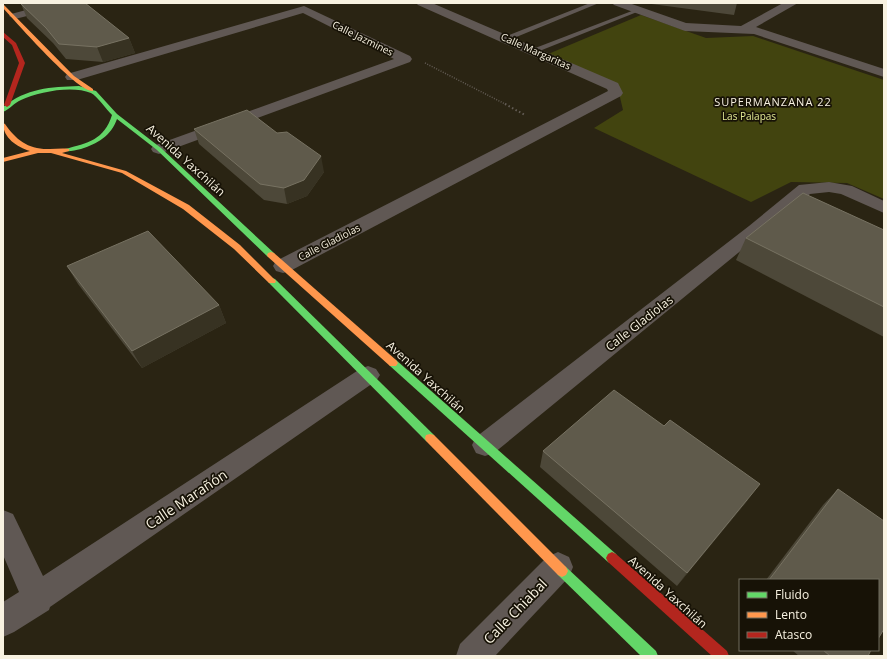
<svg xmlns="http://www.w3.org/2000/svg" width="887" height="659" font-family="'Open Sans',sans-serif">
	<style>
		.green { fill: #42440f }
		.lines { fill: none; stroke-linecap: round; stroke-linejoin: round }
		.path-far1 { stroke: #645d56; stroke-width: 1.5; stroke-dasharray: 1 1.5; stroke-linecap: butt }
		.path { stroke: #645d56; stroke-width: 2; stroke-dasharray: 1.5 2.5; stroke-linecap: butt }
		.lane { fill: #605854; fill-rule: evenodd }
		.street { fill: #605854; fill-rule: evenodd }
		.fast { fill: #63d668; fill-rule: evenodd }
		.slow { fill: #ff974d; fill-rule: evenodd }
		.jam { fill: #b3261e; fill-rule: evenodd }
		.wall { fill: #4d4839 }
		.shaded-wall { fill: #373222 }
		.building { fill: #5f5a4b; stroke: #777262 }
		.labels { text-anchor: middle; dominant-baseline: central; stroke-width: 3.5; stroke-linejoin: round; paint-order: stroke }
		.far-street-label { font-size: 10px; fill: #f8f2e1; stroke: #171206 }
		.far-park-label { font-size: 10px; fill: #e4eb95; stroke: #171206 }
		.far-neighbourhood-label { font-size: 11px; letter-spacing: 1px; fill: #f8f2e1; stroke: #171206 }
		.street-label { font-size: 12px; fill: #f8f2e1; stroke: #171206 }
		.near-street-label { font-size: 14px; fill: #f8f2e1; stroke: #171206 }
	</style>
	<rect width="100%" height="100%" fill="#2a2413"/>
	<!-- green -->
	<polygon class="green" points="641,15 706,38 753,36 884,80 884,199 847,183 791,182 751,202 594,128 623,110 619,93 541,57"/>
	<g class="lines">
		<!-- path-far1 -->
		<polyline class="path-far1" points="425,63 507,105"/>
		<!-- path -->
		<polyline class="path" points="505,104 525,115"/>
		<!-- lane -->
		<g class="lane">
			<polygon points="590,3 599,3 509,40 502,38"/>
			<polygon points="637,9 642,10 537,52 530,50"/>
		</g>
		<!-- street -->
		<g class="street">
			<polygon points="53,3 73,3 71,5 15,19 9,16 11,14"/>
			<polygon points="416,3 432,3 618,83 623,93 621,96 290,271 283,273 276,271 273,266 276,261 608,91 607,89 418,5"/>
			<polygon points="612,3 629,3 686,23 741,26 783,3 798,3 756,27 884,69 884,77 754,34 685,31 614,5"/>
			<polygon points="304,6 410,56 412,59 410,62 159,154 153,152 151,149 153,146 394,59 303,13 77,80 67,80 65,77 67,74"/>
			<polygon points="829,182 852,186 884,201 884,213 841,194 829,192 810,194 494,453 485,456 476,453 472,445 476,437 749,226 799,185"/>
			<polygon points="368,366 376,369 380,375 376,381 50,607 49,610 14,632 3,637 3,602 19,592 3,555 3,510 13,514 43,576 360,369"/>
			<polygon points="558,552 569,557 573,567 569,577 495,656 456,656 460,644 547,557"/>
		</g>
		<!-- fast -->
		<g class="fast">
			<path d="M79,86L96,91L117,114L161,148L274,253L275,255L274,257H268L157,150L117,119C111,136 97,144 81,149C75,150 70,152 65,151V149C88,143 104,140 112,115C107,110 97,96 91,93C72,85 38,92 21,100C14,103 10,109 3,112V107C27,88 50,87 79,86Z"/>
			<polygon points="272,278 275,279 434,435 435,438 434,441 430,442 426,441 269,283 268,281 269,279"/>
			<polygon points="393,359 396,360 616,554 618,558 616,562 612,564 608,562 390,366 388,363 390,360"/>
			<polygon points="562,565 566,567 656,651 658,656 641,656 558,575 556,571 558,567"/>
		</g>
		<!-- slow -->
		<g class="slow">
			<path d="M3,4L74,76L93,89V91C78,93 16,22 3,8Z"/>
			<path d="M3,123L5,124C16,140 29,150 50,149C56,149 63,148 69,149V151L62,153L126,171L189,205L240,245L276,281L275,283H269L234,249L183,209L122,173L51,153H38L3,162V158L30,151C17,147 3,138 3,123Z"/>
			<polygon points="271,252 274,253 396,360 398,363 396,366 390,366 268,257 267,255 268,253"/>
			<polygon points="430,434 434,435 566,567 568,571 566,575 562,577 558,575 426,441 425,438 426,435"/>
		</g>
		<!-- jam -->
		<g class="jam">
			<polygon points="3,32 16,43 25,63 10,105 7,107 4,105 19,63 12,45 3,37"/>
			<polygon points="612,552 616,554 727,651 729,656 712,656 608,562 606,558 608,554"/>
		</g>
	</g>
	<!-- wall -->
	<g class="wall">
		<polygon points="644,3 737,3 734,15"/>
		<polygon points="21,4 129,38 135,53 103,62 66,59 53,43 27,18"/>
		<polygon points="194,129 324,172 307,196 287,204 264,200 199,144"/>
		<polygon points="884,230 884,337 736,260 746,238"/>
		<polygon points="67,266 219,305 226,323 142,368 78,284"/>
		<polygon points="543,451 748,500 677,586 540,467"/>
		<polygon points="838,489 878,580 766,580 823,505"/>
		<polygon points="792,650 871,650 868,656 799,656"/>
	</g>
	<!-- shaded-wall -->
	<g class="shaded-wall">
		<polygon points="129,38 135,53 103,62 97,47"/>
		<polygon points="321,156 324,172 307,196 287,204 284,188"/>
		<polygon points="219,305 226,323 142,368 132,351"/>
		<polygon points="760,484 748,500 677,586 687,573"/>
	</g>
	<!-- building -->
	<g class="building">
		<polygon points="25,3 85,3 129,38 97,47 59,44 46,28 21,4"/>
		<polygon points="247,110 277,133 287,132 321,156 304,180 284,188 260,184 194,129"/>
		<polygon points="803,193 884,230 884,307 746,238"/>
		<polygon points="148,231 219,305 132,351 67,266"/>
		<polygon points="614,390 664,426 670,420 760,484 687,573 543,451"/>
		<polygon points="838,489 884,521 884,629 878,639 878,580 769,580"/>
		<polygon points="823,650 871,650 868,656 830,656"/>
	</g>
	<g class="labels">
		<!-- far-street labels -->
		<g class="far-street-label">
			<text transform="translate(363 38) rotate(26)">Calle Jazmines</text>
			<text transform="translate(536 51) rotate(24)">Calle Margaritas</text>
			<text transform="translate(329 242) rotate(-27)">Calle Gladiolas</text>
		</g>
		<!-- far-park labels -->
		<g class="far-park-label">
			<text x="749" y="116">Las Palapas</text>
		</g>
		<!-- far-neighbourhood labels -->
		<g class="far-neighbourhood-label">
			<text x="773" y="101">SUPERMANZANA 22</text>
		</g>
		<!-- street labels -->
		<g class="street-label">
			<text transform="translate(186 160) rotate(42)">Avenida Yaxchilán</text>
			<text transform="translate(639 323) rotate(-38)">Calle Gladiolas</text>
			<text transform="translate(426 377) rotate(42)">Avenida Yaxchilán</text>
			<text transform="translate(668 592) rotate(42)">Avenida Yaxchilán</text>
		</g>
		<!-- near-street labels -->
		<g class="near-street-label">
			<text transform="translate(186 499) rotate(-34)">Calle Marañón</text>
			<text transform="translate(515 611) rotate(-46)">Calle Chiabal</text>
		</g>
	</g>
	<!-- border -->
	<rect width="887" height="659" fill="none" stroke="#f8f2e1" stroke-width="8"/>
	<!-- legend -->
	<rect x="739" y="579" width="140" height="72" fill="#171206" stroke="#716c5e"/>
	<rect x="747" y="592" width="20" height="6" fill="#63d668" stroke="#716c5e"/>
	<text x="775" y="599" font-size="12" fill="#f8f2e1">Fluido</text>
	<rect x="747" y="612" width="20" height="6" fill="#ff974d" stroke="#716c5e"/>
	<text x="775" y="619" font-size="12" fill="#f8f2e1">Lento</text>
	<rect x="747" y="632" width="20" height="6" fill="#b3261e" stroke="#716c5e"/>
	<text x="775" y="639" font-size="12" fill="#f8f2e1">Atasco</text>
</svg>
